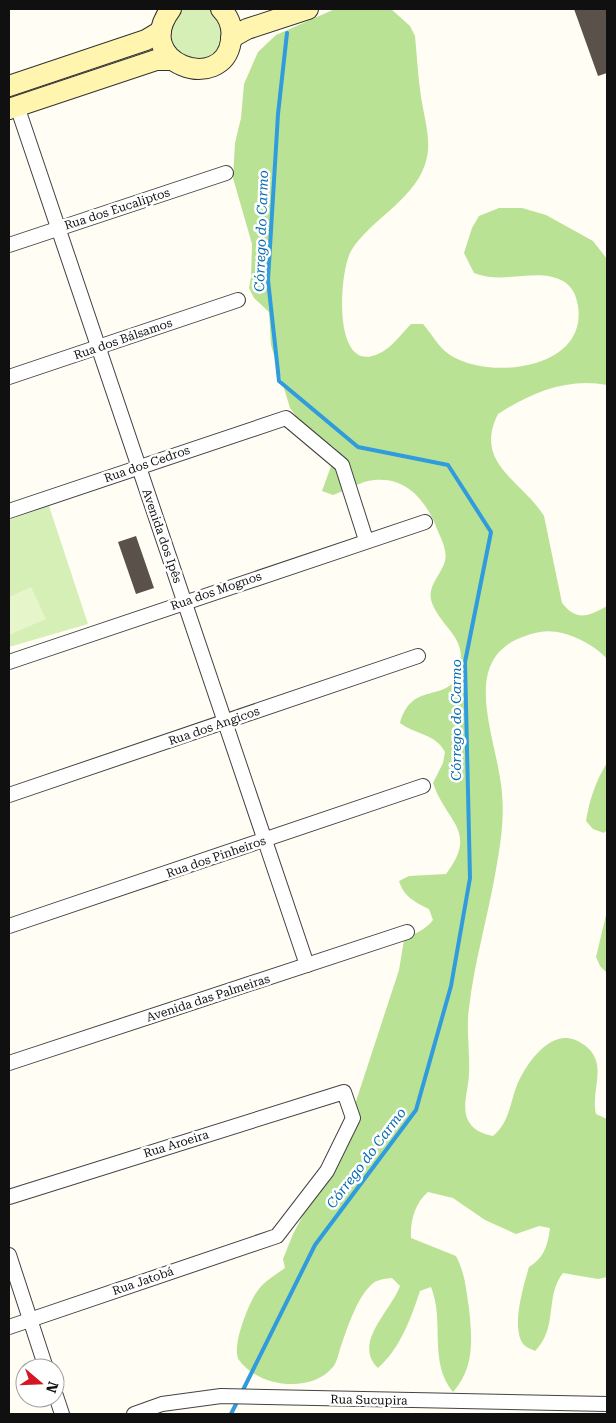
<svg xmlns="http://www.w3.org/2000/svg" width="616" height="1423" font-family="'Roboto Serif',serif">
	<style>
		.green { fill: #d6efb7 }
		.forest { fill: #b9e295 }
		.pitch { fill: #e7f5cb }
		.lines { fill: none; stroke-linecap: round; stroke-linejoin: round }
		.stream { stroke: #309bdd; stroke-width: 4 }
		.building { fill: #5b514b }
		.street-casing { stroke: #434343; stroke-width: 16 }
		.secondary-casing { stroke: #323232; stroke-width: 22 }
		.street { stroke: #fff; stroke-width: 14 }
		.secondary { stroke: #fff5af; stroke-width: 20 }
		.labels { text-anchor: middle; dominant-baseline: central; stroke-width: 5; stroke-linejoin: round; paint-order: stroke }
		.street-label { font-size: 12px; fill: #101010; stroke: #fff }
		.water-label { font-size: 14px; font-style: italic; fill: #096cb3; stroke: #fff }
	</style>
	<rect width="100%" height="100%" fill="#fffdf4"/>
	<!-- green -->
	<g class="green">
		<polygon points="178,9 213,9 225,35 213,58 187,62 166,38"/>
		<polygon points="49,506 88,624 9,647 9,520"/>
	</g>
	<!-- forest -->
	<g class="forest">
		<path d="M335,9H391L410,26L415,36C417,57 418,77 421,97C424,116 431,139 427,157C419,198 370,219 351,251C339,272 332,375 378,354C392,348 401,334 411,324H423C432,334 438,347 450,355C490,381 588,369 578,306C576,295 573,287 563,281C537,267 503,285 474,273L464,253L472,228L479,216L499,208H522L546,215L593,241L607,259V385C568,377 530,393 498,414C473,464 522,480 544,516L562,603C577,622 589,616 607,606V659C593,643 562,628 540,632C458,648 491,721 500,778C506,811 501,843 495,875C487,920 474,964 469,1008C466,1029 470,1051 469,1073C469,1087 462,1104 467,1118C471,1129 482,1134 493,1136C509,1123 510,1103 517,1085C525,1066 545,1036 568,1038C577,1039 588,1046 593,1054C604,1071 591,1094 596,1114L607,1119V1277L598,1279L563,1273C544,1297 559,1327 535,1351C532,1349 527,1348 524,1345C510,1329 524,1284 529,1267C544,1258 548,1245 550,1228L539,1226L516,1234L485,1220L453,1198L428,1192C415,1203 410,1221 411,1238L456,1256C465,1273 466,1289 469,1308C472,1339 475,1367 453,1392C428,1362 445,1321 431,1287L420,1291C411,1318 400,1349 378,1368C352,1343 391,1311 400,1286L392,1278C384,1279 377,1279 371,1285C357,1298 347,1328 341,1346C339,1352 337,1362 333,1367C311,1394 258,1387 239,1360C231,1348 248,1305 256,1293C263,1282 275,1275 285,1268L283,1259L293,1234L344,1138L399,970L404,940C414,933 426,930 433,920L429,909C415,902 404,897 399,881L409,876L446,874C479,831 446,822 433,783L443,763L445,752C435,733 416,735 400,723C411,684 440,700 454,681C456,677 457,670 459,666C468,639 441,627 432,603C426,586 441,576 445,561C448,549 439,535 435,524C423,496 402,474 368,481C356,484 345,491 333,495L322,491L334,458L335,448L305,428L290,408L271,345L269,312L254,298L249,288L251,277L252,244L233,178L235,143L241,118L244,84L258,52L276,35Z"/>
		<path d="M607,763V830L604,833L593,829L586,821C589,801 596,780 607,763Z"/>
		<polygon points="607,911 607,973 600,966 596,957"/>
	</g>
	<!-- pitch -->
	<polygon class="pitch" points="31,587 46,619 9,635 9,597"/>
	<g class="lines">
		<!-- stream -->
		<g class="stream">
			<polyline points="241,1394 315,1245 416,1110 451,986 470,878 465,662 491,532 448,465 358,447 279,381 268,280 278,114 287,33"/>
			<polyline points="231,1414 238,1400"/>
		</g>
	</g>
	<!-- building -->
	<g class="building">
		<polygon points="574,9 607,9 607,73 598,76"/>
		<polygon points="136,536 154,588 136,594 118,542"/>
	</g>
	<g class="lines">
		<!-- street casing -->
		<g class="street-casing">
			<g id="street">
				<polyline points="17,106 307,965"/>
				<polyline points="9,245 226,173"/>
				<polyline points="9,377 238,300"/>
				<polyline points="9,511 286,418 342,465 366,540"/>
				<polyline points="9,662 425,522"/>
				<polyline points="9,795 418,656"/>
				<polyline points="9,926 423,786"/>
				<polyline points="9,1063 407,932"/>
				<polyline points="9,1197 344,1092 353,1118 327,1171 277,1236 9,1327"/>
				<polyline points="9,1255 46,1368"/>
				<polyline points="55,1393 62,1414"/>
				<polyline points="134,1414 162,1404 221,1396 607,1404"/>
			</g>
		</g>
		<!-- secondary casing -->
		<g class="secondary-casing">
			<g id="secondary">
				<path d="M171,9C130,63 223,95 231,41C233,29 230,18 221,9"/>
				<polyline points="231,38 247,29 308,9"/>
				<polyline points="9,86 146,40 161,31"/>
				<polyline points="9,109 156,60 172,60"/>
			</g>
		</g>
		<!-- street -->
		<use href="#street" class="street"/>
		<!-- secondary -->
		<use href="#secondary" class="secondary"/>
	</g>
	<g class="labels">
		<!-- street labels -->
		<g class="street-label">
			<text transform="translate(117 209) rotate(-18)">Rua dos Eucaliptos</text>
			<text transform="translate(123 339) rotate(-19)">Rua dos Bálsamos</text>
			<text transform="translate(147 464) rotate(-19)">Rua dos Cedros</text>
			<text transform="translate(162 536) rotate(71)">Avenida dos Ipês</text>
			<text transform="translate(216 591) rotate(-19)">Rua dos Mognos</text>
			<text transform="translate(214 726) rotate(-19)">Rua dos Angicos</text>
			<text transform="translate(216 857) rotate(-19)">Rua dos Pinheiros</text>
			<text transform="translate(208 998) rotate(-18)">Avenida das Palmeiras</text>
			<text transform="translate(176 1144) rotate(-17)">Rua Aroeira</text>
			<text transform="translate(143 1281) rotate(-19)">Rua Jatobá</text>
			<text transform="translate(369 1400) rotate(1)">Rua Sucupira</text>
		</g>
		<!-- water labels -->
		<g class="water-label">
			<text transform="translate(261 231) rotate(-88)">Córrego do Carmo</text>
			<text transform="translate(456 720) rotate(-90)">Córrego do Carmo</text>
			<text transform="translate(366 1158) rotate(-53)">Córrego do Carmo</text>
		</g>
	</g>
	<!-- border -->
	<rect width="616" height="1423" fill="none" stroke="#101010" stroke-width="20"/>
	<!-- north arrow -->
	<g transform="translate(40 1383) rotate(109)"><circle r="24" fill="#ffffff" stroke="#9f9f9f"/>
	<path d="M0-4L9 19L0 12L-9 19Z" fill="#d31623"/>
	<text y="-8" font-size="14" font-weight="bold" text-anchor="middle" fill="#101010">N</text>
	</g>
</svg>
